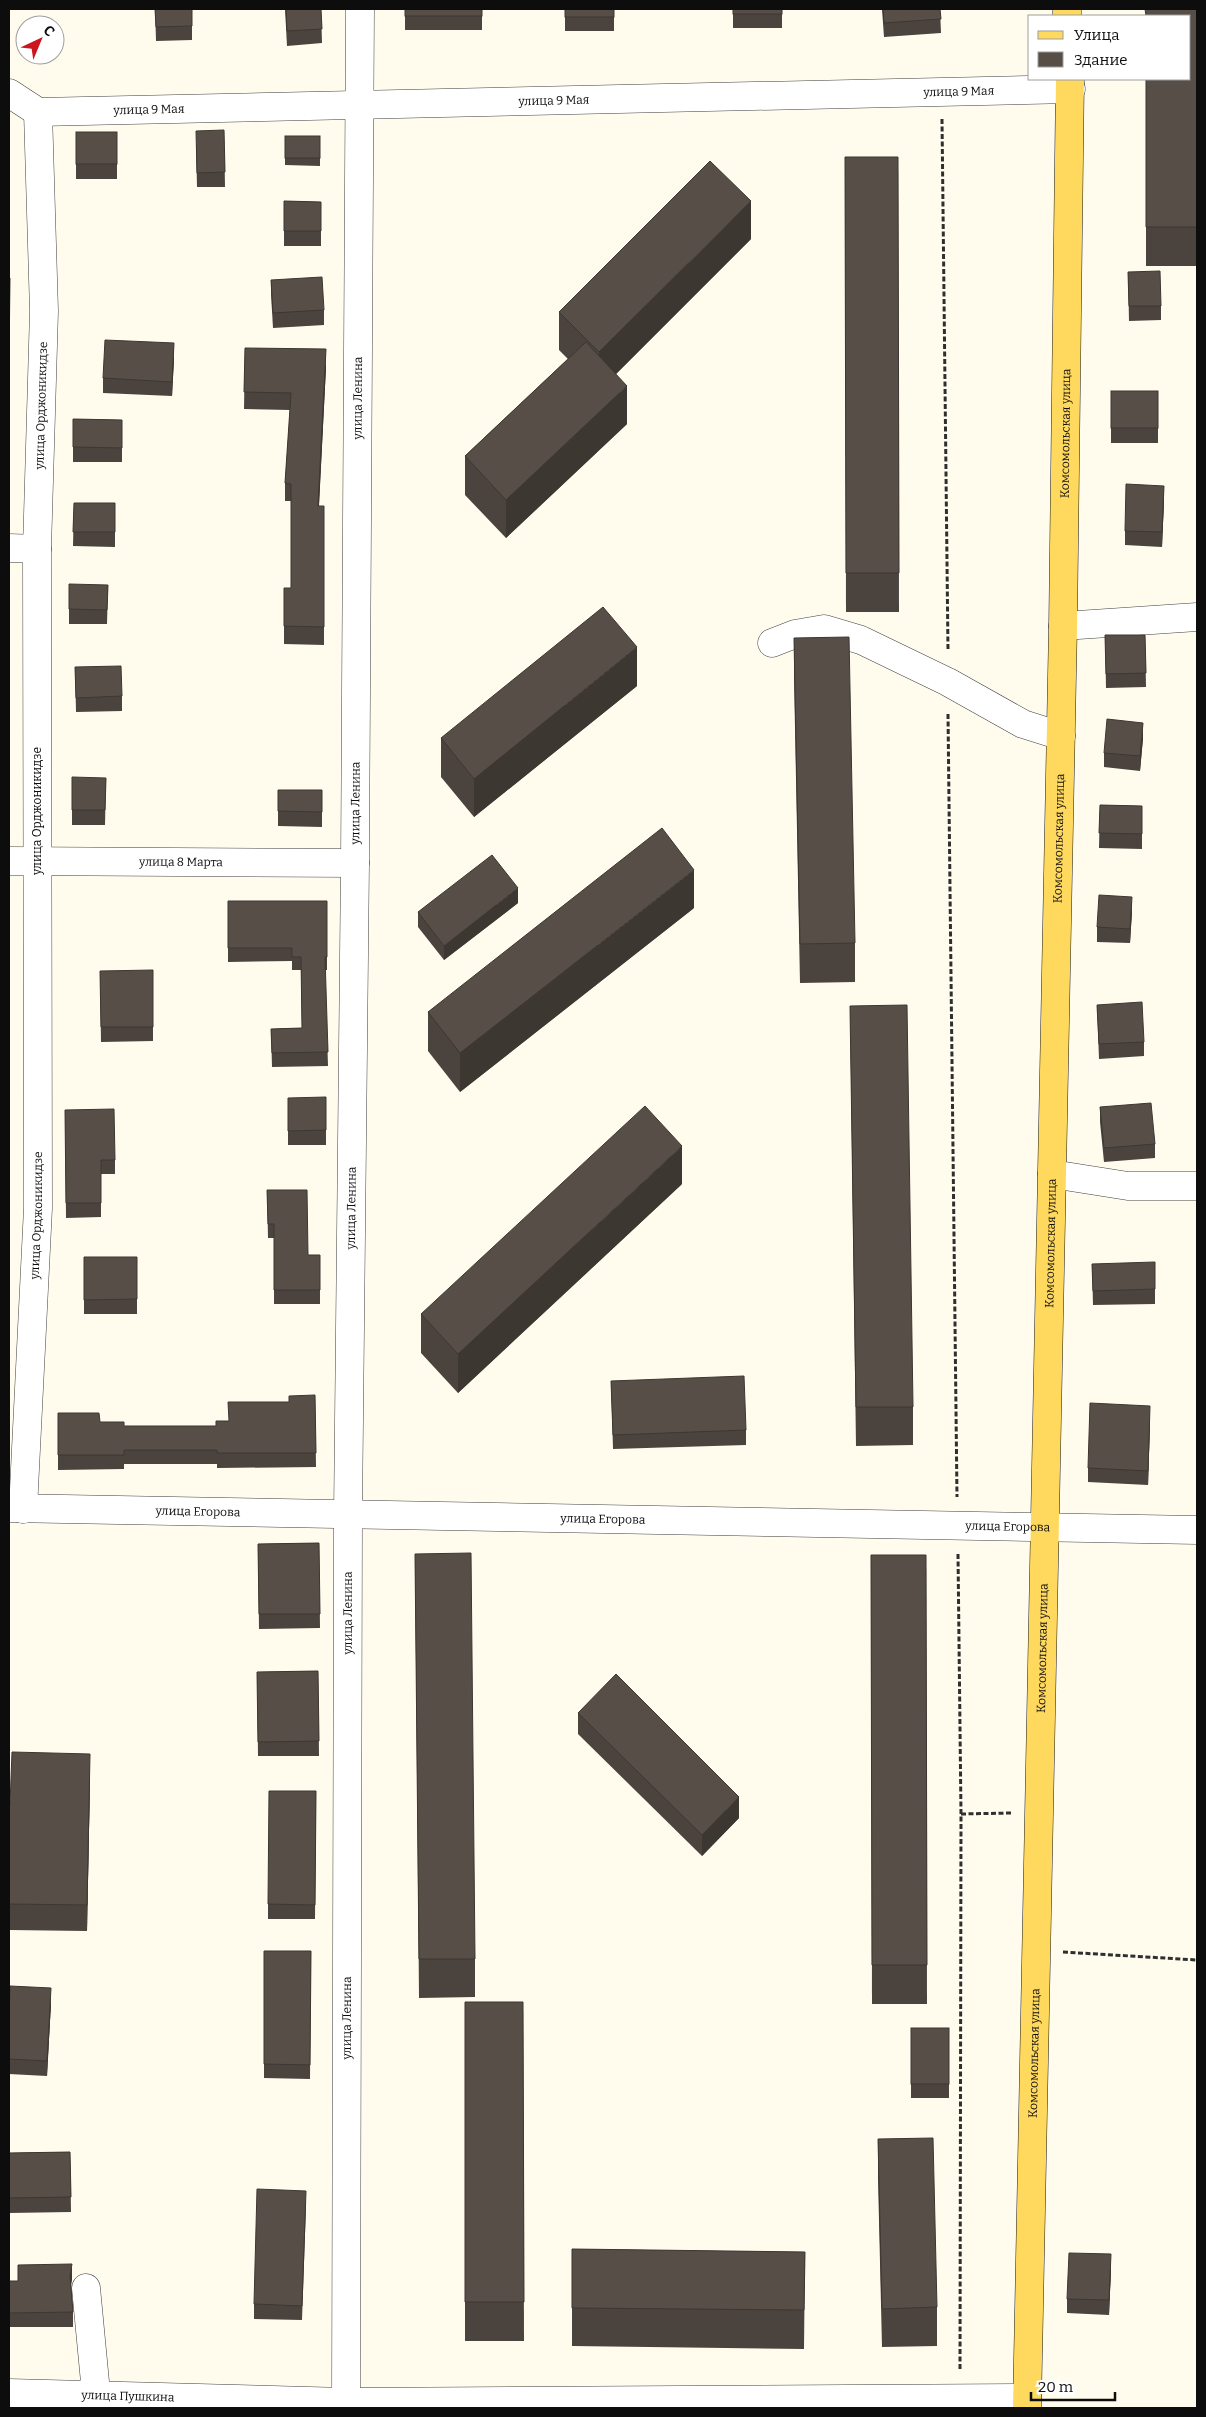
<svg xmlns="http://www.w3.org/2000/svg" width="1206" height="2417" font-family="Bitter,serif">
	<style>
		.lines { fill: none; stroke-linecap: round; stroke-linejoin: round }
		.minor-casing { stroke: #404040; stroke-width: 29 }
		.major-casing { stroke: #1e1e1e; stroke-width: 29 }
		.path { stroke: #2f2f2f; stroke-width: 3; stroke-dasharray: 5 2.5; stroke-linecap: butt }
		.minor { stroke: #fff; stroke-width: 28 }
		.major { stroke: #ffd95e; stroke-width: 28 }
		.wall { fill: #4b433e }
		.shaded-wall { fill: #3d3732 }
		.building { fill: #574e48; stroke: #3d3732 }
		.labels { text-anchor: middle; dominant-baseline: central; stroke-width: 5; stroke-linejoin: round; paint-order: stroke }
		.street-label { font-size: 12px; fill: #0d0d0d; stroke: #fff }
	</style>
	<rect width="100%" height="100%" fill="#fffcee"/>
	<g class="lines">
		<!-- minor casing -->
		<g class="minor-casing">
			<g id="minor">
				<polyline points="9,93 38,112"/>
				<path id="s1" d="M38,112L1071,89"/>
				<polyline points="9,548 37,549"/>
				<polyline points="1063,626 1197,617"/>
				<polyline points="772,643 795,634 824,629 861,640 948,682 1023,724 1061,736"/>
				<path id="s2" d="M9,861L355,863"/>
				<polyline points="1052,1174 1128,1186 1197,1186"/>
				<path id="s3" d="M9,1508L1197,1530"/>
				<path id="s4" d="M23,1509L38,1208L37,549L44,311L38,112"/>
				<polyline points="86,2288 95,2382 90,2394"/>
				<path id="s5" d="M9,2393L346,2402L1027,2398"/>
				<path id="s6" d="M346,2408L348,1514L355,863L360,9"/>
			</g>
		</g>
		<!-- major casing -->
		<g class="major-casing">
			<g id="major">
				<polyline points="1067,9 1067,16"/>
				<path id="s7" d="M1027,2408L1063,626L1070,79"/>
			</g>
		</g>
		<!-- path -->
		<g class="path">
			<polyline points="942,119 948,650"/>
			<polyline points="948,714 957,1497"/>
			<polyline points="958,1554 961,1814 960,2370"/>
			<polyline points="961,1814 1011,1813"/>
			<polyline points="1063,1952 1197,1960"/>
		</g>
		<!-- minor -->
		<use href="#minor" class="minor"/>
		<!-- major -->
		<use href="#major" class="major"/>
	</g>
	<!-- wall -->
	<g class="wall">
		<polygon points="155,9 192,9 192,40 156,41"/>
		<polygon points="285,9 321,9 322,43 287,46"/>
		<rect x="405" y="9" width="77" height="21"/>
		<rect x="565" y="9" width="49" height="22"/>
		<polygon points="733,9 782,14 782,28 733,28"/>
		<polygon points="882,9 940,9 941,33 884,37"/>
		<polygon points="1197,9 1197,266 1146,266 1146,79"/>
		<polygon points="224,130 225,187 197,187 196,145"/>
		<rect x="76" y="132" width="41" height="47"/>
		<polygon points="285,136 320,136 320,166 285,165"/>
		<polygon points="845,157 898,157 899,612 846,612"/>
		<polygon points="284,201 321,202 321,246 284,246"/>
		<polygon points="751,239 616,374 627,424 506,538 465,495 465,456 568,359 559,350 559,312"/>
		<polygon points="1128,272 1161,306 1161,320 1129,321"/>
		<polygon points="9,278 10,278 9,372"/>
		<polygon points="271,280 324,310 324,325 273,328 271,294"/>
		<polygon points="245,348 326,367 319,506 324,506 324,645 284,644 284,588 291,588 291,501 285,501 285,483 290,410 244,409"/>
		<polygon points="174,358 172,396 103,393 103,378"/>
		<rect x="1111" y="391" width="47" height="52"/>
		<polygon points="73,419 122,420 122,462 73,462"/>
		<polygon points="1164,500 1162,547 1125,545 1125,531"/>
		<polygon points="74,503 115,503 115,547 73,546"/>
		<polygon points="108,585 107,624 69,624 69,609"/>
		<polygon points="1105,635 1145,635 1146,687 1106,688"/>
		<polygon points="794,638 855,943 855,982 800,983 794,677"/>
		<polygon points="75,667 122,696 122,711 76,712"/>
		<polygon points="637,686 474,817 441,777 441,738"/>
		<polygon points="1143,738 1140,771 1104,767 1104,753"/>
		<polygon points="106,778 105,825 72,825 72,810"/>
		<polygon points="322,790 322,827 278,826 278,811"/>
		<polygon points="1100,805 1142,806 1142,849 1099,848"/>
		<polygon points="228,901 327,901 327,970 325,970 328,1066 272,1067 271,1029 302,1028 301,970 292,970 292,961 228,962"/>
		<polygon points="518,903 444,960 418,927 418,912"/>
		<polygon points="694,908 460,1092 428,1051 428,1012"/>
		<polygon points="1132,911 1130,943 1097,942 1097,927"/>
		<polygon points="100,971 153,1027 153,1041 101,1042"/>
		<polygon points="1097,1005 1144,1042 1144,1056 1099,1059"/>
		<polygon points="850,1006 913,1407 913,1445 856,1446"/>
		<polygon points="288,1098 326,1130 326,1145 288,1145"/>
		<polygon points="1100,1107 1155,1144 1155,1158 1104,1162 1100,1122"/>
		<polygon points="65,1110 115,1160 115,1174 101,1174 101,1217 66,1218"/>
		<polygon points="682,1184 458,1393 421,1353 421,1314"/>
		<polygon points="267,1190 308,1255 320,1255 320,1304 274,1304 274,1238 268,1238"/>
		<rect x="84" y="1257" width="53" height="57"/>
		<polygon points="1092,1264 1155,1289 1155,1304 1093,1305"/>
		<polygon points="611,1381 746,1430 746,1445 613,1449"/>
		<polygon points="315,1395 316,1467 217,1468 217,1464 124,1464 124,1469 58,1470 58,1413 100,1422 124,1426 216,1426 289,1402"/>
		<polygon points="1150,1421 1148,1485 1088,1482 1088,1468"/>
		<polygon points="319,1543 320,1628 259,1629 258,1544"/>
		<polygon points="415,1554 475,1959 475,1997 419,1998"/>
		<polygon points="871,1555 926,1555 927,2004 872,2004"/>
		<polygon points="318,1671 319,1756 258,1756 257,1672"/>
		<polygon points="578,1713 739,1818 702,1856 578,1734"/>
		<polygon points="90,1780 87,1931 9,1930 9,1805"/>
		<polygon points="316,1791 315,1919 268,1919 268,1904"/>
		<polygon points="264,1951 311,1951 310,2079 264,2078"/>
		<polygon points="465,2002 523,2002 524,2341 465,2341"/>
		<polygon points="51,2003 47,2076 9,2074 9,2017"/>
		<rect x="911" y="2028" width="38" height="70"/>
		<polygon points="878,2139 937,2307 937,2346 882,2347 878,2178"/>
		<polygon points="70,2152 71,2212 9,2213 9,2153"/>
		<polygon points="306,2205 302,2320 254,2319 254,2304"/>
		<polygon points="572,2249 805,2252 804,2349 572,2346"/>
		<polygon points="18,2265 72,2279 71,2285 73,2312 73,2327 9,2327 9,2281 18,2281"/>
		<polygon points="1111,2269 1109,2315 1067,2313 1067,2299"/>
	</g>
	<!-- shaded-wall -->
	<g class="shaded-wall">
		<polygon points="751,201 751,239 599,391 599,352"/>
		<polygon points="174,343 174,358 172,396 172,382"/>
		<polygon points="326,349 326,367 318,523 318,506"/>
		<polygon points="627,386 627,424 506,538 506,500"/>
		<polygon points="1164,486 1164,500 1162,547 1162,532"/>
		<polygon points="637,647 637,686 474,817 474,779"/>
		<polygon points="1143,723 1143,738 1140,771 1140,756"/>
		<polygon points="694,870 694,908 460,1092 460,1053"/>
		<polygon points="518,888 518,903 444,960 444,946"/>
		<polygon points="1132,897 1132,911 1130,943 1130,929"/>
		<polygon points="682,1146 682,1184 458,1393 458,1354"/>
		<polygon points="1150,1406 1150,1421 1148,1485 1148,1471"/>
		<polygon points="90,1754 90,1780 87,1931 87,1905"/>
		<polygon points="739,1797 739,1818 702,1856 702,1835"/>
		<polygon points="51,1988 51,2003 47,2076 47,2061"/>
		<polygon points="1111,2254 1111,2269 1109,2315 1109,2300"/>
		<polygon points="72,2264 72,2279 70,2289 70,2275"/>
	</g>
	<!-- building -->
	<g class="building">
		<polygon points="155,9 192,9 192,26 156,27"/>
		<polygon points="286,9 321,9 322,29 287,31"/>
		<rect x="405" y="9" width="77" height="7"/>
		<rect x="565" y="9" width="49" height="8"/>
		<rect x="733" y="9" width="49" height="5"/>
		<polygon points="883,9 940,9 941,19 884,23"/>
		<polygon points="1145,9 1197,9 1197,227 1146,227 1146,79 1190,79 1190,16 1146,16"/>
		<polygon points="224,130 225,172 197,173 196,131"/>
		<rect x="76" y="132" width="41" height="32"/>
		<rect x="285" y="136" width="35" height="22"/>
		<polygon points="845,157 898,157 899,573 846,573"/>
		<polygon points="710,161 751,201 599,352 559,312"/>
		<polygon points="284,201 321,202 321,231 284,231"/>
		<polygon points="1160,271 1161,306 1129,306 1128,272"/>
		<polygon points="322,277 324,310 273,313 271,280"/>
		<polygon points="9,278 10,278 9,358"/>
		<polygon points="105,340 174,343 172,382 103,378"/>
		<polygon points="586,342 627,386 506,500 465,456"/>
		<polygon points="245,348 326,349 318,506 324,506 324,627 284,626 284,588 291,588 291,484 285,483 291,393 244,392"/>
		<rect x="1111" y="391" width="47" height="37"/>
		<polygon points="73,419 122,420 122,448 73,447"/>
		<polygon points="1126,484 1164,486 1162,532 1125,531"/>
		<polygon points="74,503 115,503 115,532 73,532"/>
		<polygon points="69,584 108,585 107,610 69,609"/>
		<polygon points="603,607 637,647 474,779 441,738"/>
		<polygon points="1105,635 1145,635 1146,673 1106,674"/>
		<polygon points="849,637 855,943 800,944 794,638"/>
		<polygon points="121,666 122,696 76,698 75,667"/>
		<polygon points="1107,719 1143,723 1140,756 1104,753"/>
		<polygon points="72,777 106,778 105,810 72,810"/>
		<polygon points="278,790 322,790 322,812 278,811"/>
		<polygon points="1100,805 1142,806 1142,834 1099,833"/>
		<polygon points="662,828 694,870 460,1053 428,1012"/>
		<polygon points="492,855 518,888 444,946 418,912"/>
		<polygon points="1099,895 1132,897 1130,929 1097,927"/>
		<polygon points="228,901 327,901 327,957 325,957 328,1052 272,1053 271,1029 302,1028 301,957 292,957 292,948 228,948"/>
		<polygon points="153,970 153,1027 101,1027 100,971"/>
		<polygon points="1142,1002 1144,1042 1099,1044 1097,1005"/>
		<polygon points="907,1005 913,1407 856,1407 850,1006"/>
		<polygon points="326,1097 326,1130 288,1131 288,1098"/>
		<polygon points="1151,1103 1155,1144 1104,1148 1100,1107"/>
		<polygon points="645,1106 682,1146 458,1354 421,1314"/>
		<polygon points="114,1109 115,1160 101,1160 101,1203 66,1203 65,1110"/>
		<polygon points="267,1190 307,1190 308,1255 320,1255 320,1290 274,1290 274,1224 268,1224"/>
		<polygon points="84,1257 137,1257 137,1299 84,1300"/>
		<polygon points="1155,1262 1155,1289 1093,1291 1092,1264"/>
		<polygon points="744,1376 746,1430 613,1435 611,1381"/>
		<polygon points="315,1395 316,1453 217,1453 217,1450 124,1450 124,1455 58,1455 58,1413 99,1413 100,1422 124,1422 124,1426 216,1426 216,1421 229,1421 228,1402 289,1402 289,1396"/>
		<polygon points="1090,1403 1150,1406 1148,1471 1088,1468"/>
		<polygon points="319,1543 320,1614 259,1614 258,1544"/>
		<polygon points="471,1553 475,1959 419,1959 415,1554"/>
		<polygon points="871,1555 926,1555 927,1965 872,1965"/>
		<polygon points="318,1671 319,1741 258,1742 257,1672"/>
		<polygon points="616,1674 739,1797 702,1835 578,1713"/>
		<polygon points="12,1752 90,1754 87,1905 9,1904 9,1805 10,1805"/>
		<polygon points="269,1791 316,1791 315,1905 268,1904"/>
		<polygon points="264,1951 311,1951 310,2065 264,2064"/>
		<polygon points="10,1986 51,1988 47,2061 9,2059 9,2017"/>
		<polygon points="465,2002 523,2002 524,2302 465,2302"/>
		<rect x="911" y="2028" width="38" height="56"/>
		<polygon points="933,2138 937,2307 882,2309 878,2139"/>
		<polygon points="70,2152 71,2197 9,2198 9,2153"/>
		<polygon points="257,2189 306,2191 302,2306 254,2304"/>
		<polygon points="572,2249 805,2252 804,2310 572,2308"/>
		<polygon points="1069,2253 1111,2254 1109,2300 1067,2299"/>
		<polygon points="72,2264 70,2275 73,2312 9,2313 9,2281 18,2281 18,2265"/>
	</g>
	<g class="labels">
		<!-- street labels -->
		<g class="street-label">
			<text stroke="none"><textPath href="#s1" startOffset="921">улица 9 Мая</textPath></text>
			<text stroke="none"><textPath href="#s1" startOffset="516">улица 9 Мая</textPath></text>
			<text stroke="none"><textPath href="#s1" startOffset="111">улица 9 Мая</textPath></text>
			<text stroke="none"><textPath href="#s6" startOffset="2010">улица Ленина</textPath></text>
			<text stroke="none"><textPath href="#s4" startOffset="1104">улица Орджоникидзе</textPath></text>
			<text stroke="none"><textPath href="#s7" startOffset="1975">Комсомольская улица</textPath></text>
			<text stroke="none"><textPath href="#s6" startOffset="1605">улица Ленина</textPath></text>
			<text transform="translate(37 811) rotate(-90)">улица Орджоникидзе</text>
			<text stroke="none"><textPath href="#s7" startOffset="1570">Комсомольская улица</textPath></text>
			<text stroke="none"><textPath href="#s2" startOffset="172">улица 8 Марта</textPath></text>
			<text stroke="none"><textPath href="#s6" startOffset="1200">улица Ленина</textPath></text>
			<text stroke="none"><textPath href="#s4" startOffset="294">улица Орджоникидзе</textPath></text>
			<text stroke="none"><textPath href="#s7" startOffset="1165">Комсомольская улица</textPath></text>
			<text stroke="none"><textPath href="#s3" startOffset="189">улица Егорова</textPath></text>
			<text stroke="none"><textPath href="#s3" startOffset="594">улица Егорова</textPath></text>
			<text stroke="none"><textPath href="#s3" startOffset="999">улица Егорова</textPath></text>
			<text stroke="none"><textPath href="#s6" startOffset="795">улица Ленина</textPath></text>
			<text stroke="none"><textPath href="#s7" startOffset="760">Комсомольская улица</textPath></text>
			<text stroke="none"><textPath href="#s6" startOffset="390">улица Ленина</textPath></text>
			<text stroke="none"><textPath href="#s7" startOffset="355">Комсомольская улица</textPath></text>
			<text stroke="none"><textPath href="#s5" startOffset="119">улица Пушкина</textPath></text>
		</g>
	</g>
	<!-- border -->
	<rect width="1206" height="2417" fill="none" stroke="#0d0d0d" stroke-width="20"/>
	<!-- legend -->
	<rect x="1028" y="15" width="162" height="65" fill="#ffffff" stroke="#9e9e9e"/>
	<rect x="1038" y="31" width="25" height="8" fill="#ffd95e" stroke="#9e9e9e"/>
	<text x="1074" y="40" font-size="15" fill="#0d0d0d">Улица</text>
	<rect x="1038" y="52" width="25" height="15" fill="#574e48" stroke="#9e9e9e"/>
	<text x="1074" y="65" font-size="15" fill="#0d0d0d">Здание</text>
	<!-- north arrow -->
	<g transform="translate(40 40) rotate(44)"><circle r="24" fill="#ffffff" stroke="#9e9e9e"/>
	<path d="M0-4L9 19L0 12L-9 19Z" fill="#cc161e"/>
	<text y="-8" font-size="14" font-weight="bold" text-anchor="middle" fill="#0d0d0d">С</text>
	</g>
	<!-- scale -->
	<path d="M1031 2392v8h84v-8" fill="none" stroke="#0d0d0d" stroke-width="2.5"/>
	<text x="1038" y="2392" font-size="15" fill="#0d0d0d" stroke="#ffffff" stroke-width="4" paint-order="stroke">20 m</text>
</svg>
